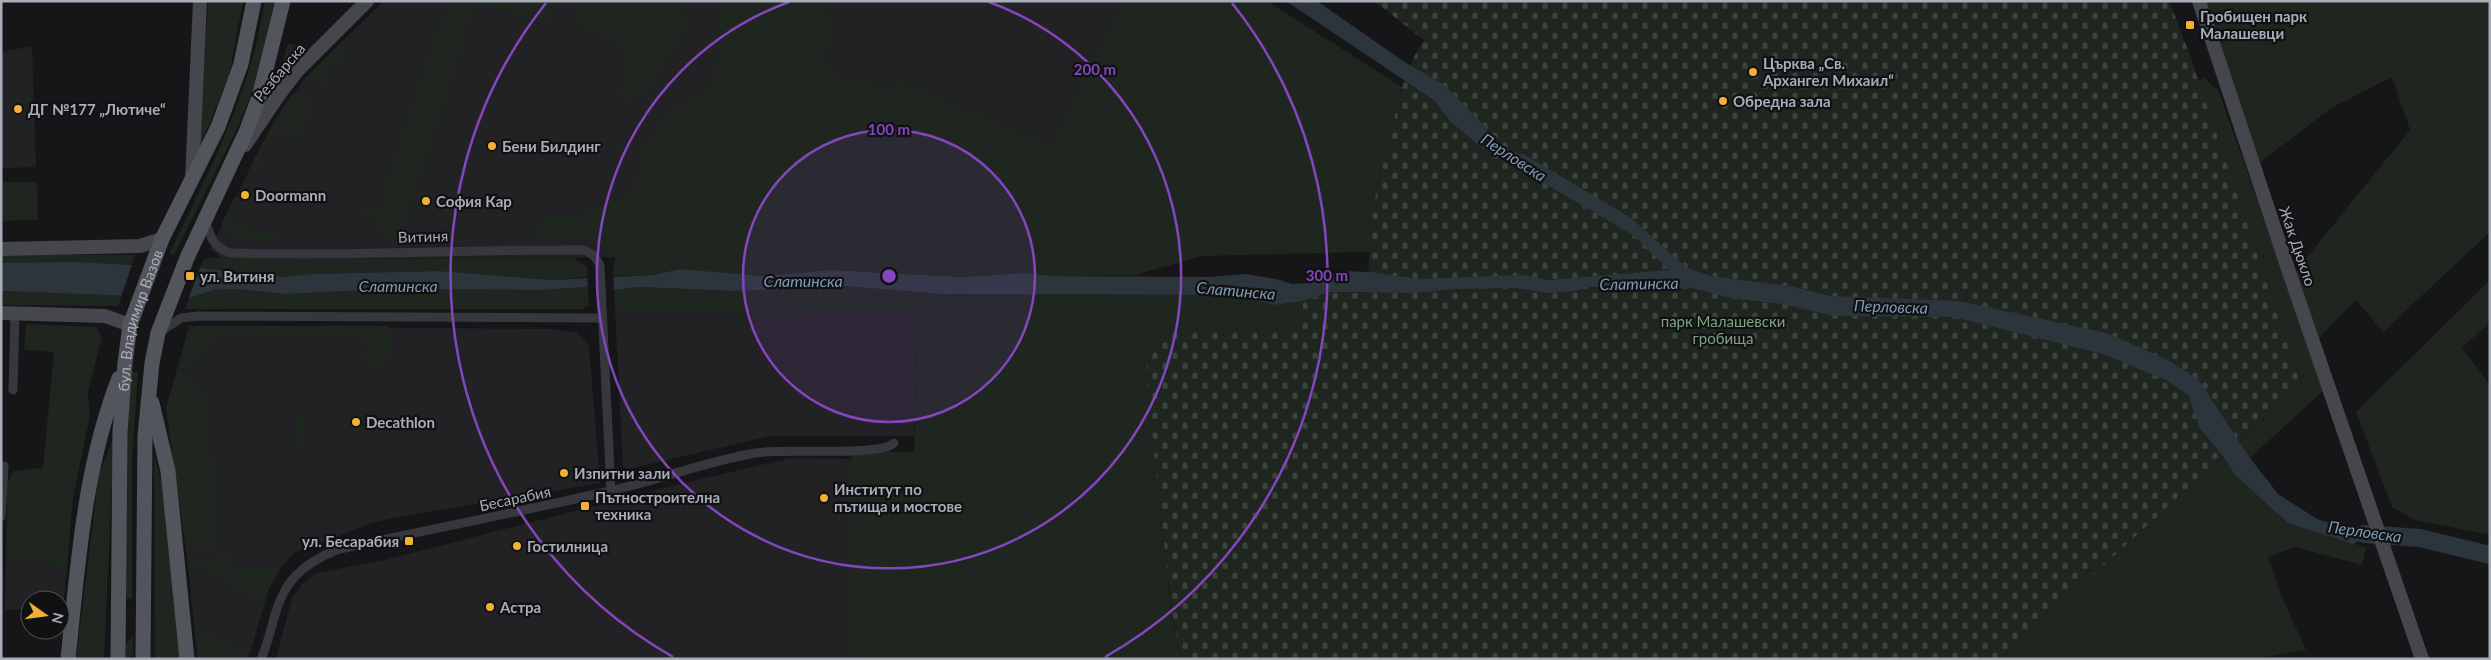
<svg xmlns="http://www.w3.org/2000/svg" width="2491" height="660" font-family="Lato,sans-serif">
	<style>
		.built { fill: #222225 }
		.green { fill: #1e261f }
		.cemetery { fill: url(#cemetery-stones) }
		.water { fill: #2c353c }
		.pier { fill: #161618 }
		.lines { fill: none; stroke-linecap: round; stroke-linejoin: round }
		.river { stroke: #2c353c; stroke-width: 18 }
		.street { stroke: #37383d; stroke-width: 9 }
		.secondary { stroke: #45474d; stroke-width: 14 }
		.primary { stroke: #53555c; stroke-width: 15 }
		.ring { fill: none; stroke: #8446be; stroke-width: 2.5 }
		.poi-dot { fill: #f2b134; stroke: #111113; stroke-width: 2 }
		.labels { text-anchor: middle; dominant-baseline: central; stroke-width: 4.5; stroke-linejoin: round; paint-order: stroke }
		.poi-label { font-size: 15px; font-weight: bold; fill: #a8adb8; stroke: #111113; text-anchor: start }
		.street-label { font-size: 15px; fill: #a8adb8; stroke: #111113 }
		.park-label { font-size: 15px; fill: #7fa381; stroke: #111113 }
		.water-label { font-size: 16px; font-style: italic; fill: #7f9bb3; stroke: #111113 }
		.centre { fill: #8446be; stroke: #111113; stroke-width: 2.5 }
		.ring-label { font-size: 15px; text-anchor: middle; font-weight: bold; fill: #8446be; stroke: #111113; stroke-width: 4.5; stroke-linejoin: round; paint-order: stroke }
	</style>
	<defs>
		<pattern id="cemetery-stones" width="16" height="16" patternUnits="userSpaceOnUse" patternTransform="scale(1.25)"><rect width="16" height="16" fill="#1e261f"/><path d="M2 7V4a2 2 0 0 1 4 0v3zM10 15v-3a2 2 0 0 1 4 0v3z" fill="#3c433d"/></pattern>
	</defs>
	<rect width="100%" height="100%" fill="#161618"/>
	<!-- built -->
	<g class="built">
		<polygon points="384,1 1121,1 1049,143 895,76 888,90 650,257 277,259 221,257 210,249 271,127 305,78"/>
		<polygon points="32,46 36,167 1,168 1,52"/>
		<polygon points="615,311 772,313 918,311 914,436 770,436 628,469 623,467"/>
		<polygon points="189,326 550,329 577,333 589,346 600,483 392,518 371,523 294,553 282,566 269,588 250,653 245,659 198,659 181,503 166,408"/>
		<polygon points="791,458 852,459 852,659 276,659 292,598 302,584 316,573 385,560 684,483"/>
		<polygon points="6,561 67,568 63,608 60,608 60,600 30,600 30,609 5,610"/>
	</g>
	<!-- green -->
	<g class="green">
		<polygon points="208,1 243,1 229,75 199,149"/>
		<path d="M265,1H276L255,84L239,125L174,255L169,254C210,169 249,97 265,1Z"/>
		<polygon points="448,1 557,1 554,9 555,26 476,2 403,232 417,236 415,242 375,234 376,222 360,210 361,207 380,208 399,142"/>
		<polygon points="573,1 680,1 679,4 690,25 650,87 630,104 619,101 623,61 619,41 579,28"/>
		<path d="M715,1H804L825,10L833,29L825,63L841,79L851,75L888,90L895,76L1049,143L1121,1H1267L1402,87L1374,202L1369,252L1202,256L1135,275L1053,276L1026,273L963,277L831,270L765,276L680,269L653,275L613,276L615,257L600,244L585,240L533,239L534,230L539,222L547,216L576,215L633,194L645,143L661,117L697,95L710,83L724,46C712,26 722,21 715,1Z"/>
		<polygon points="2204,1 2490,1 2490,232 2383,332 2356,300 2319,338 2296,271 2410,130 2392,77 2331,108 2258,164"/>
		<polygon points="347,37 340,69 329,67 326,77 330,78 327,91 316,80 305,78"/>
		<polygon points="288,43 299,47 282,65"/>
		<polygon points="2204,78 2210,84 2218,89 2324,390 2250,458 2239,442 2302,384 2198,81"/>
		<path d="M297,92C320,92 307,123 304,137C296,139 291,135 284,133C264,130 262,161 258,175L247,173L271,127L292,94Z"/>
		<polygon points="2,182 37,182 38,220 3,221"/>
		<path d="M234,198L238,199L234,218L241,226L283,235L286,237L285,242C264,241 229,248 222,223Z"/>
		<polygon points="1,255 135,255 132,264 1,263"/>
		<polygon points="221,257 277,259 574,258 587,267 587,277 550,280 439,271 311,274 284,277 200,268 204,259"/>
		<polygon points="2490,280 2490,322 2462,348 2490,385 2490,535 2415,520 2392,507 2356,412"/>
		<polygon points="844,286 940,294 1226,295 1275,305 1303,301 1302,330 1164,329 1145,370 1171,610 1181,659 852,659 852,451 914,452 918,311 772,313 615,311 614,290 639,287 735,291"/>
		<polygon points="585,287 588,287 589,305 582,309 185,309 189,298 214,290 236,289 285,294 389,289 544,290"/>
		<polygon points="1,291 122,295 118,306 1,305"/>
		<polygon points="26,324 96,327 102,337 88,392 90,416 73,497 67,568 6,561 7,485 13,471 43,468 54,352 24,350"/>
		<polygon points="189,326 387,326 392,330 392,359 389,363 365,363 365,346 359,340 349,336 222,334 193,365 197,377 188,369 181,357"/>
		<polygon points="178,367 194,381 194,386 198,389 210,388 210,458 218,458 218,546 213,550 193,549 190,542 185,544 166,408"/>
		<polygon points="131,371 138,372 132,460 132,599 124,599 125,471"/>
		<polygon points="295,414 304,414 303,451 294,451"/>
		<polygon points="114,436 104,659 76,659 99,474"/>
		<polygon points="154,454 161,480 181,659 155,659"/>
		<polygon points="2223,456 2234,474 2329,537 2366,547 2362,565 2295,547 2268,557 2282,597 2306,650 2255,659 2001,659"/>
		<path d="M229,544L230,569L282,566L269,588L263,605L189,561L192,559C209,559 222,562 229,544Z"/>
		<polygon points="194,627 250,653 245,659 198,659"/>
		<polygon points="133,635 133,656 126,657 126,644"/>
	</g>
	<!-- cemetery -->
	<polygon class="cemetery" points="1374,1 2169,1 2187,47 2302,384 2001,659 1181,659 1171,607 1145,370 1164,329 1302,330 1303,301 1330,292 1368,293 1369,252 1374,202 1402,87 1415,55 1424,40"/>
	<!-- water -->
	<polygon class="water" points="1286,1 1317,1 1403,61 1443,84 1486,127 1489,138 1516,154 1523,154 1631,218 1687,268 1711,276 1790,286 1830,296 1959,301 2107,333 2168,360 2198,379 2250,458 2278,494 2317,519 2337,525 2371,529 2376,544 2361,540 2353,544 2288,523 2234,474 2223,456 2199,427 2189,396 2168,381 2103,354 1953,317 1834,316 1782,304 1731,298 1692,288 1587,287 1576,291 1549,293 1516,288 1453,289 1418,293 1330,292 1303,301 1275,305 1226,295 940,294 844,286 735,291 639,287 614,290 585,287 544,290 389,289 285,294 236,289 214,290 189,298 1,291 1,263 72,262 200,268 284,277 311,274 439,271 550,280 653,275 680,269 765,276 831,270 963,277 1026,273 1053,276 1209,277 1245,274 1276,279 1292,284 1308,283 1340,271 1369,272 1420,279 1522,275 1549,280 1669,270 1633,235 1480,146 1451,122 1435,101"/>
	<!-- pier -->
	<g class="pier">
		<polygon points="133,262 201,265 188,300 121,297"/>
		<polygon points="613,274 614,292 588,290 587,275"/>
	</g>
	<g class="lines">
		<!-- river -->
		<polyline class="river" points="2364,534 2420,538 2490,555"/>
		<!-- street -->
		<g class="street">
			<path d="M205,220C210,236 213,247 230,253C348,257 466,249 584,250C593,254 596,257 600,266L611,491"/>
			<polyline points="160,332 181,318 198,316 601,318"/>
			<polyline points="13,390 15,313"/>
			<polyline points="1,466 4,466 1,517"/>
			<path d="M261,659C267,646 270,632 274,618C284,581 301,565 336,550C427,530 519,512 610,491C659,480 707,461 756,453C784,448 879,457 894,443"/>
		</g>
		<!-- secondary -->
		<g class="secondary">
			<polyline points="2199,1 2289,272 2422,659"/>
			<polyline points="245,145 278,96 298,70 367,1"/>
			<polyline points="192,180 200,1"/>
			<polyline points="1,249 140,246 162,239"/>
			<polyline points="1,313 105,316 130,325"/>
		</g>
		<!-- primary -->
		<g class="primary">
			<polyline points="152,403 168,471 187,659"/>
			<path d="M68,659C78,564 84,468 119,378"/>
			<path id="s1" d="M118,659L120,432L125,363L130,325L162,239L218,127L241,64L254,1"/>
			<polyline points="143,659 145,436 152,363 158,333 187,258 246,132 259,97 283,1"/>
		</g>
	</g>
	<!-- distance rings -->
	<circle cx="889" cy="276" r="146" fill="#8446be" fill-opacity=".12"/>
	<g class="ring">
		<circle cx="889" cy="276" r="146"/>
		<path d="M989 2A292 292 0 1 1 789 2"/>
		<path d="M673 657A438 438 0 0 1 546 3M1232 3A438 438 0 0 1 1105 657"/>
	</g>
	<!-- markers -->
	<g class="poi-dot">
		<rect x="2185" y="20" width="10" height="10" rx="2.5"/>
		<circle cx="1753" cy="72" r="5"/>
		<circle cx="1723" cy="101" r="5"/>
		<circle cx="18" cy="109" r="5"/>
		<circle cx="492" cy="146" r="5"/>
		<circle cx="245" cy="195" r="5"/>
		<circle cx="426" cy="201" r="5"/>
		<rect x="185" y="271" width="10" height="10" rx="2.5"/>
		<circle cx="356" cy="422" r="5"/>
		<circle cx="564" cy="473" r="5"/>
		<circle cx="824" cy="498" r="5"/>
		<rect x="580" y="501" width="10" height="10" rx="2.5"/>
		<rect x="404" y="536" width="10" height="10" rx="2.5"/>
		<circle cx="517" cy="546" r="5"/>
		<circle cx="490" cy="607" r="5"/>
	</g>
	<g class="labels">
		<!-- poi labels -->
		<g class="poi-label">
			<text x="2200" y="16">Гробищен парк<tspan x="2200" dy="17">Малашевци</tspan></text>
			<text x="1763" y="63">Църква „Св.<tspan x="1763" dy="17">Архангел Михаил“</tspan></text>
			<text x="1733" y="101">Обредна зала</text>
			<text x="28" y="109">ДГ №177 „Лютиче“</text>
			<text x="502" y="146">Бени Билдинг</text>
			<text x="255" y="195">Doormann</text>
			<text x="436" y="201">София Кар</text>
			<text x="200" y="276">ул. Витиня</text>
			<text x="366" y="422">Decathlon</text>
			<text x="574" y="473">Изпитни зали</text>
			<text x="834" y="489">Институт по<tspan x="834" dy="17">пътища и мостове</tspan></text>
			<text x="595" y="497">Пътностроителна<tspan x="595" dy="17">техника</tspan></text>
			<text x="399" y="541" text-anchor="end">ул. Бесарабия</text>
			<text x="527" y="546">Гостилница</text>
			<text x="500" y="607">Астра</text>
		</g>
		<!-- street labels -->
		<g class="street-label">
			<text transform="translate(279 72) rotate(-50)">Резбарска</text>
			<text transform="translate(423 236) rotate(-2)">Витиня</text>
			<text transform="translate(2298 246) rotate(71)">Жак Дюкло</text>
			<text stroke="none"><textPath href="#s1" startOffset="341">бул. Владимир Вазов</textPath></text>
			<text transform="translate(515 498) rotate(-12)">Бесарабия</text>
		</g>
		<!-- park labels -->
		<g class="park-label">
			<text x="1723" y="321">парк Малашевски<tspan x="1723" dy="17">гробища</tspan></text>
		</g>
		<!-- water labels -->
		<g class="water-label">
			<text transform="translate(1514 157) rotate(33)">Перловска</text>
			<text x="803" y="280">Слатинска</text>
			<text transform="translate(1639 283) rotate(-1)">Слатинска</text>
			<text x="398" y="285">Слатинска</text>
			<text transform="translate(1236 290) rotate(5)">Слатинска</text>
			<text transform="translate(1891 306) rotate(2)">Перловска</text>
			<text transform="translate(2365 531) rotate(8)">Перловска</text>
		</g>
	</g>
	<circle cx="889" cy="276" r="8" class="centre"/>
	<g class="ring-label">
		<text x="1095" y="75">200 m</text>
		<text x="889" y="135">100 m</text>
		<text x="1327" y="281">300 m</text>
	</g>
	<!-- border -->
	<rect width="2491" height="660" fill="none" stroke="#a8adb8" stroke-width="5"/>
	<!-- north arrow -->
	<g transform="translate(45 615) rotate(104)"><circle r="24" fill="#111113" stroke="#4d4f55"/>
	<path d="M0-4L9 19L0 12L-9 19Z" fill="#f2b134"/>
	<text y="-8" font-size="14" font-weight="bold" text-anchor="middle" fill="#a8adb8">N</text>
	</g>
</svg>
